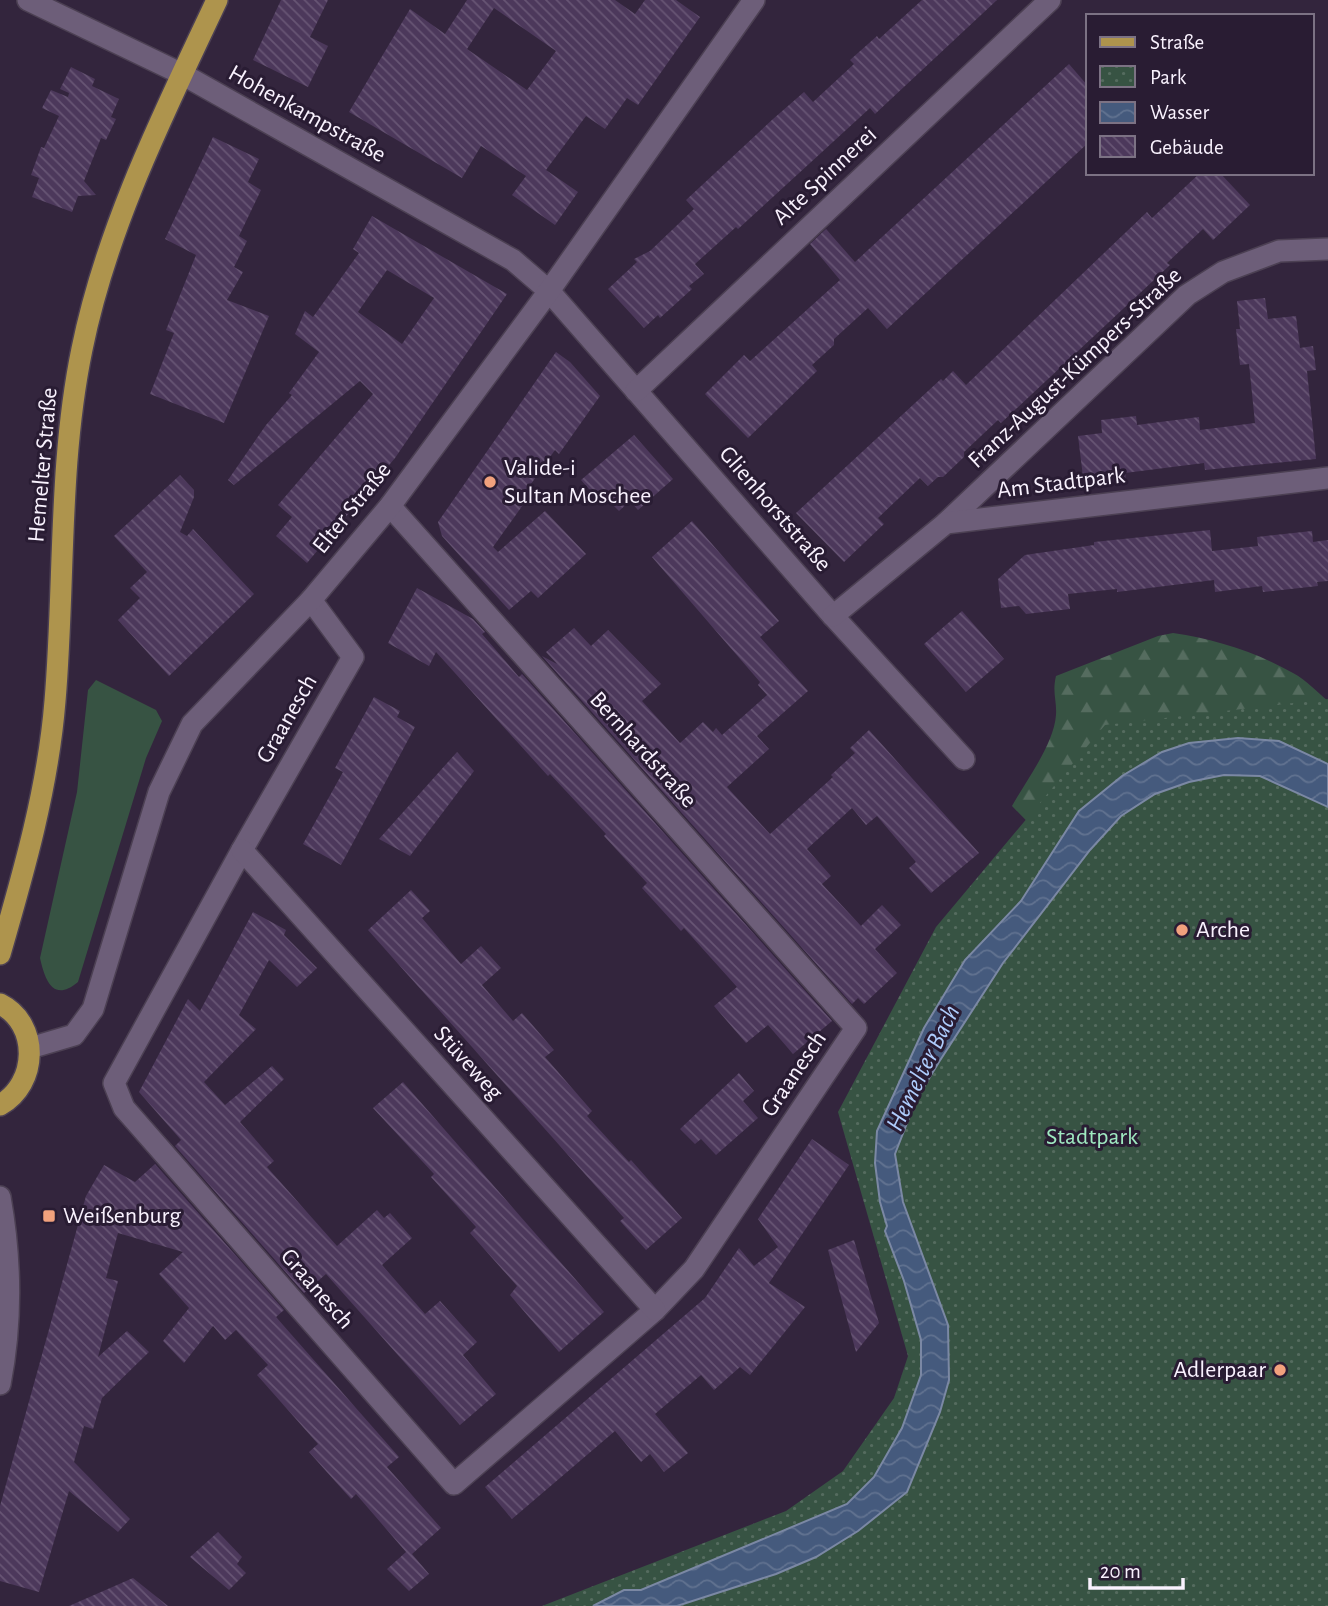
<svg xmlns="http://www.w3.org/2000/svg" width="1328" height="1606" font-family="'Alegreya Sans',sans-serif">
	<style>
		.grass { fill: #375343 }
		.forest { fill: url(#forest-firs) }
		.park { fill: url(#park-dots) }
		.water { fill: url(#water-waves); stroke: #7b88a4; stroke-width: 2 }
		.building { fill: url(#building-back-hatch); fill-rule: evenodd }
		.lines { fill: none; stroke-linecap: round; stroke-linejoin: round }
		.minor-casing { stroke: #4c4053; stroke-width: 24 }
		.major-casing { stroke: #4c4053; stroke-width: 24 }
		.minor { stroke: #6d5e79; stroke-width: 21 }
		.major { stroke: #ae944d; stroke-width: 21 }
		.poi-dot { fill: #f1a17d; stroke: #291c33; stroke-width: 2.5 }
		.labels { text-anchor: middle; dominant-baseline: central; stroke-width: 6; stroke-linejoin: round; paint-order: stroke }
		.street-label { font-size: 24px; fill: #f9f2fe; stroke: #291c33 }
		.poi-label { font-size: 24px; fill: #f9f2fe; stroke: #291c33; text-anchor: start }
		.park-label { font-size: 24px; fill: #9fe9c0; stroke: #291c33 }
		.water-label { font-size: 26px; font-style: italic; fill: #aeccfc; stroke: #291c33 }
	</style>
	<defs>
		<pattern id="forest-firs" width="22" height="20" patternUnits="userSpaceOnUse" patternTransform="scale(1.75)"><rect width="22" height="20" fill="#375343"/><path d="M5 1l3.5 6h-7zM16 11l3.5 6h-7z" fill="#556c5f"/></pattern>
		<pattern id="park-dots" width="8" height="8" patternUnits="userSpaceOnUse" patternTransform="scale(1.75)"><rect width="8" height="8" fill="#375343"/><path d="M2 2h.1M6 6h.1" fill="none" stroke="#556c5f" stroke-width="1.8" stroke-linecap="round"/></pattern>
		<pattern id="water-waves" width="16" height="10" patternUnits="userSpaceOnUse" patternTransform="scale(1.75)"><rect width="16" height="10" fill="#455a7d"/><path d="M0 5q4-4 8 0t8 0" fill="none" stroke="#617290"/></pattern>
		<pattern id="building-back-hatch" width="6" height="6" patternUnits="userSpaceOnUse" patternTransform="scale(1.75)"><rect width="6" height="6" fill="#4c385b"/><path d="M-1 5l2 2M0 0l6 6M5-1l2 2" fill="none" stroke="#675574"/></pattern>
	</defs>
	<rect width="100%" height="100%" fill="#33253d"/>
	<!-- grass -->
	<path class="grass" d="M96,680L156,710L162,721L146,758L78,982C53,1003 45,980 40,958L77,792L88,690Z"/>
	<!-- forest -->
	<path class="forest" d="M1173,633C1215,639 1256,652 1293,673C1306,680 1317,692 1328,701L1053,848L1012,806C1026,781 1054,744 1056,715C1057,700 1052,693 1056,676L1158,636Z"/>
	<!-- park -->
	<polygon class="park" points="1328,699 1328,1606 542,1606 786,1511 843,1471 894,1398 908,1356 838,1112 936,927 1105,725"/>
	<!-- water -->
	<polygon class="water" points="1238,738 1279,741 1328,764 1328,807 1260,776 1224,775 1189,782 1155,794 1121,816 1090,850 1003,963 939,1062 916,1100 895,1154 903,1202 948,1325 949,1380 940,1412 907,1492 858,1531 816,1557 776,1574 677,1606 593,1606 624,1590 641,1590 847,1504 874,1477 902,1428 921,1375 921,1340 904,1281 885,1231 887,1226 880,1202 875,1163 877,1131 924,1028 965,960 1021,901 1079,811 1122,776 1162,752 1189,743"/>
	<!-- building -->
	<g class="building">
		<polygon points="281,0 328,0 310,37 328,46 308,87 253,60"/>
		<path d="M467,0H615L635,14L645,0H676L700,17L638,105L627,98L605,129L586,116L546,170L578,192L555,225L512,195L526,176L481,146L462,178L349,112L410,9L445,34ZM494,8L556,51L527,90L467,49Z"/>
		<polygon points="922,0 997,0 875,114 870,108 738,229 736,227 695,264 704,274 689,286 692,289 660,318 658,315 644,328 608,289 637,262 634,259 650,251 694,209 686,200 773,119 804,92 813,102 854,64 850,60 877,36 879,39"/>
		<polygon points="1069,64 1088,86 1088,143 887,329 868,308 834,339 834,345 812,365 817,371 748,438 705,394 744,355 750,361 840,280 810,244 826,229 855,262"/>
		<polygon points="71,67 95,79 92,86 119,99 111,117 116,119 106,140 101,138 84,181 96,195 78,196 72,212 32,197 39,178 31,175 41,147 44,148 59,116 42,108 51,90 68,97 69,93 60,89"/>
		<polygon points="213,137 259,159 248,182 261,190 239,236 247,241 234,267 243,272 227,300 269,316 224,423 150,394 174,333 166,330 196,255 165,239"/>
		<polygon points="1200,173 1220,173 1250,205 1213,240 1203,229 1167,263 1170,265 1001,423 998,420 964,452 964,457 943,477 938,477 928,486 920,478 878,518 884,524 844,562 796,513 941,379 943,381 953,371 966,385 1147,212 1152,218"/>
		<path d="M372,216L507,294L395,458L307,563L276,536L292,517L278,505L373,394L360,381L234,485L228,480L266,425L292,395L289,393L319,352L295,334L305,311L313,317L359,253L353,249ZM387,270L434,298L402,344L358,312Z"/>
		<polygon points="1265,298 1268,319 1296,316 1300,348 1313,346 1316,370 1307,371 1316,459 1205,470 1204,463 1125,473 1126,481 1084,485 1078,436 1102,433 1101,420 1136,416 1137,425 1199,417 1200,430 1255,423 1249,364 1240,365 1236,329 1240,329 1237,301"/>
		<polygon points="556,352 570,362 600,396 559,454 555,450 526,491 530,495 493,547 498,552 545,511 586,554 538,598 531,591 509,610 442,536 438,522"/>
		<polygon points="634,435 673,479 638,510 630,501 619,511 609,501 604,506 581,480"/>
		<polygon points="180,475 194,490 194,497 180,532 187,536 193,529 254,594 169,676 118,620 140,598 130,588 147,572 114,536"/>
		<polygon points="692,521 779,621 760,637 808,691 757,736 769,749 727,787 770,834 833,777 831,775 855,753 850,748 869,730 979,853 931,893 909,868 916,862 877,816 866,825 852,808 807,849 831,876 822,884 861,926 882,905 901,925 875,949 897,973 864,1004 858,998 852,1004 542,656 557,664 546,652 574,628 591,646 608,630 661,684 642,701 680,743 703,722 713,732 716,728 722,735 767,695 758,685 760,682 652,557"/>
		<polygon points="1210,530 1212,551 1258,546 1257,537 1312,531 1313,542 1328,540 1328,581 1317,582 1318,586 1263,592 1262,586 1215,592 1214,580 1117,592 1117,589 1068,594 1070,609 1026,614 1019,606 1001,608 998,579 1025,555 1094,545 1094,542"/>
		<polygon points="417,588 473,619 485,632 482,634 519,677 522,674 832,1021 793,1054 768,1025 746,1043 714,1006 737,987 684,928 681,931 642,888 647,883 604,836 606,834 550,774 548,776 436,652 429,666 388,643"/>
		<polygon points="962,611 1004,659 966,692 924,644"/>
		<polygon points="374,697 400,711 397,717 415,727 341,865 303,844 343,772 335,768"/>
		<polygon points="457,752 474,771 410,856 379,839"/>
		<polygon points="411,890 430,911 422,918 461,964 481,946 501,968 482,985 513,1021 522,1013 554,1050 545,1057 592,1111 587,1116 629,1162 631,1160 682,1218 646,1250 620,1221 624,1218 368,930"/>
		<polygon points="253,912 286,930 284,935 317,968 297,987 269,960 239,1015 256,1029 204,1082 225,1105 272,1066 284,1079 240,1122 274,1161 267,1167 337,1246 377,1210 384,1218 390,1213 412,1238 382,1265 425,1314 440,1301 477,1342 463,1355 496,1394 460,1425 326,1274 304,1293 175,1146 181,1140 139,1092 188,999 200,1011"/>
		<polygon points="739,1073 754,1091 743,1101 758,1118 716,1155 701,1139 695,1144 680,1129"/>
		<polygon points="403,1082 604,1312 559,1352 510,1295 517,1286 470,1233 476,1227 431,1177 434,1174 373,1108"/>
		<polygon points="812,1139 849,1165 769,1283 805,1307 750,1375 740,1367 714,1390 701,1375 655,1414 688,1453 664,1472 650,1454 641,1462 615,1431 512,1519 485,1487 705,1298 739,1248 754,1266 778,1247 758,1219"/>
		<polygon points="155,1164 284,1310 276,1317 399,1457 387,1467 441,1528 412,1554 429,1574 409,1591 387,1569 406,1552 356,1494 351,1499 309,1452 318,1444 257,1375 268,1365 236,1330 225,1340 213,1326 184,1363 163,1341 189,1308 159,1274 183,1252 118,1233 106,1278 118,1281 98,1357 127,1331 149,1352 102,1398 93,1429 84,1426 74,1462 130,1519 118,1532 69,1491 39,1592 0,1581 0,1506 86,1196 104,1165 135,1182"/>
		<polygon points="854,1240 879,1323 856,1352 828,1250"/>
		<polygon points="218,1532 242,1557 237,1564 246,1573 229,1590 190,1557"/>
		<polygon points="133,1578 168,1606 69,1606"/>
	</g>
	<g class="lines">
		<!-- minor casing -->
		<g class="minor-casing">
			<g id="minor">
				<polyline points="28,0 182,74 513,260 549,291 833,616 964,759"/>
				<polyline points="636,391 1050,0"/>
				<polyline points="946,523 1187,295 1223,272 1279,251 1328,249"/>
				<polyline points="311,600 353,657 242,850 114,1083 124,1108 454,1484 655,1310 694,1269 856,1028 390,506"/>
				<polyline points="833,616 946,523 1328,478"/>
				<polyline points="242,850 655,1310"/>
				<polyline points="30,1048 74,1035 93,1009 159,792 192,724 311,600 390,506 549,291 754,0"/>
				<path d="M0,1197C11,1259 12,1322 0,1384"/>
			</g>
		</g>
		<!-- major casing -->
		<g class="major-casing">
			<g id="major">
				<path d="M0,954C24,871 48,788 55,701C65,584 58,465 82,349C107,226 164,113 217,0"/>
				<path d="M0,1004C40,1024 38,1084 0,1105"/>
			</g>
		</g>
		<!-- minor -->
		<use href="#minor" class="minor"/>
		<!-- major -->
		<use href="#major" class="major"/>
	</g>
	<!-- markers -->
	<g class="poi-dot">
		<circle cx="490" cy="482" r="7"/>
		<circle cx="1182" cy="930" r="7"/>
		<rect x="42" y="1209" width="14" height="14" rx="3.5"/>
		<circle cx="1280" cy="1370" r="7"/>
	</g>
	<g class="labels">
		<!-- street labels -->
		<g class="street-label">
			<text transform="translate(307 114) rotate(29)">Hohenkampstraße</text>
			<text transform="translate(825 176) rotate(-43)">Alte Spinnerei</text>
			<text transform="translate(1075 368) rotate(-43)">Franz-August-Kümpers-Straße</text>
			<text transform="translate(43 465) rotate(-85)">Hemelter Straße</text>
			<text transform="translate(1061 483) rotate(-7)">Am Stadtpark</text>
			<text transform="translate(352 508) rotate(-51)">Elter Straße</text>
			<text transform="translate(775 509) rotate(49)">Glienhorststraße</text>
			<text transform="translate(287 719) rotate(-60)">Graanesch</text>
			<text transform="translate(643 750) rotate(48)">Bernhardstraße</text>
			<text transform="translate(468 1063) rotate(48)">Stüveweg</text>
			<text transform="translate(794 1074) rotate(-56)">Graanesch</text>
			<text transform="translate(317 1289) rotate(49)">Graanesch</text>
		</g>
		<!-- poi labels -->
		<g class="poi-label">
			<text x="504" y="468">Valide-i<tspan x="504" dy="28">Sultan Moschee</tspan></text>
			<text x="1196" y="930">Arche</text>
			<text x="63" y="1216">Weißenburg</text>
			<text x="1266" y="1370" text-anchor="end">Adlerpaar</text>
		</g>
		<!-- park labels -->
		<g class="park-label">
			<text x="1092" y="1137">Stadtpark</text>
		</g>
		<!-- water labels -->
		<g class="water-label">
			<text transform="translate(923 1068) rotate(-64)">Hemelter Bach</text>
		</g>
	</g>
	<!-- legend -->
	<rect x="1086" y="14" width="228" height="161" fill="#291c33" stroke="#7c7284" stroke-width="2"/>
	<rect x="1100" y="37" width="35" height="10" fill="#ae944d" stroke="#7c7284" stroke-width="2"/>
	<text x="1150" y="49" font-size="21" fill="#f9f2fe">Straße</text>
	<rect x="1100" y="66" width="35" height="21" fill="url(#park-dots)" stroke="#7c7284" stroke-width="2"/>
	<text x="1150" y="84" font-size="21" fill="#f9f2fe">Park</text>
	<rect x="1100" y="102" width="35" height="21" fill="url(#water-waves)" stroke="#7c7284" stroke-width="2"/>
	<text x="1150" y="119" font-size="21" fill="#f9f2fe">Wasser</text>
	<rect x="1100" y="136" width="35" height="21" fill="url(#building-back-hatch)" stroke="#7c7284" stroke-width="2"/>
	<text x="1150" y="154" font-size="21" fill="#f9f2fe">Gebäude</text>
	<!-- scale -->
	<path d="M1090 1578v10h93v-10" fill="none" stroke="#f9f2fe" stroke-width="3.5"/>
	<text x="1100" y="1578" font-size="21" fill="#f9f2fe" stroke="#291c33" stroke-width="5" paint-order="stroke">20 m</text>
</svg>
